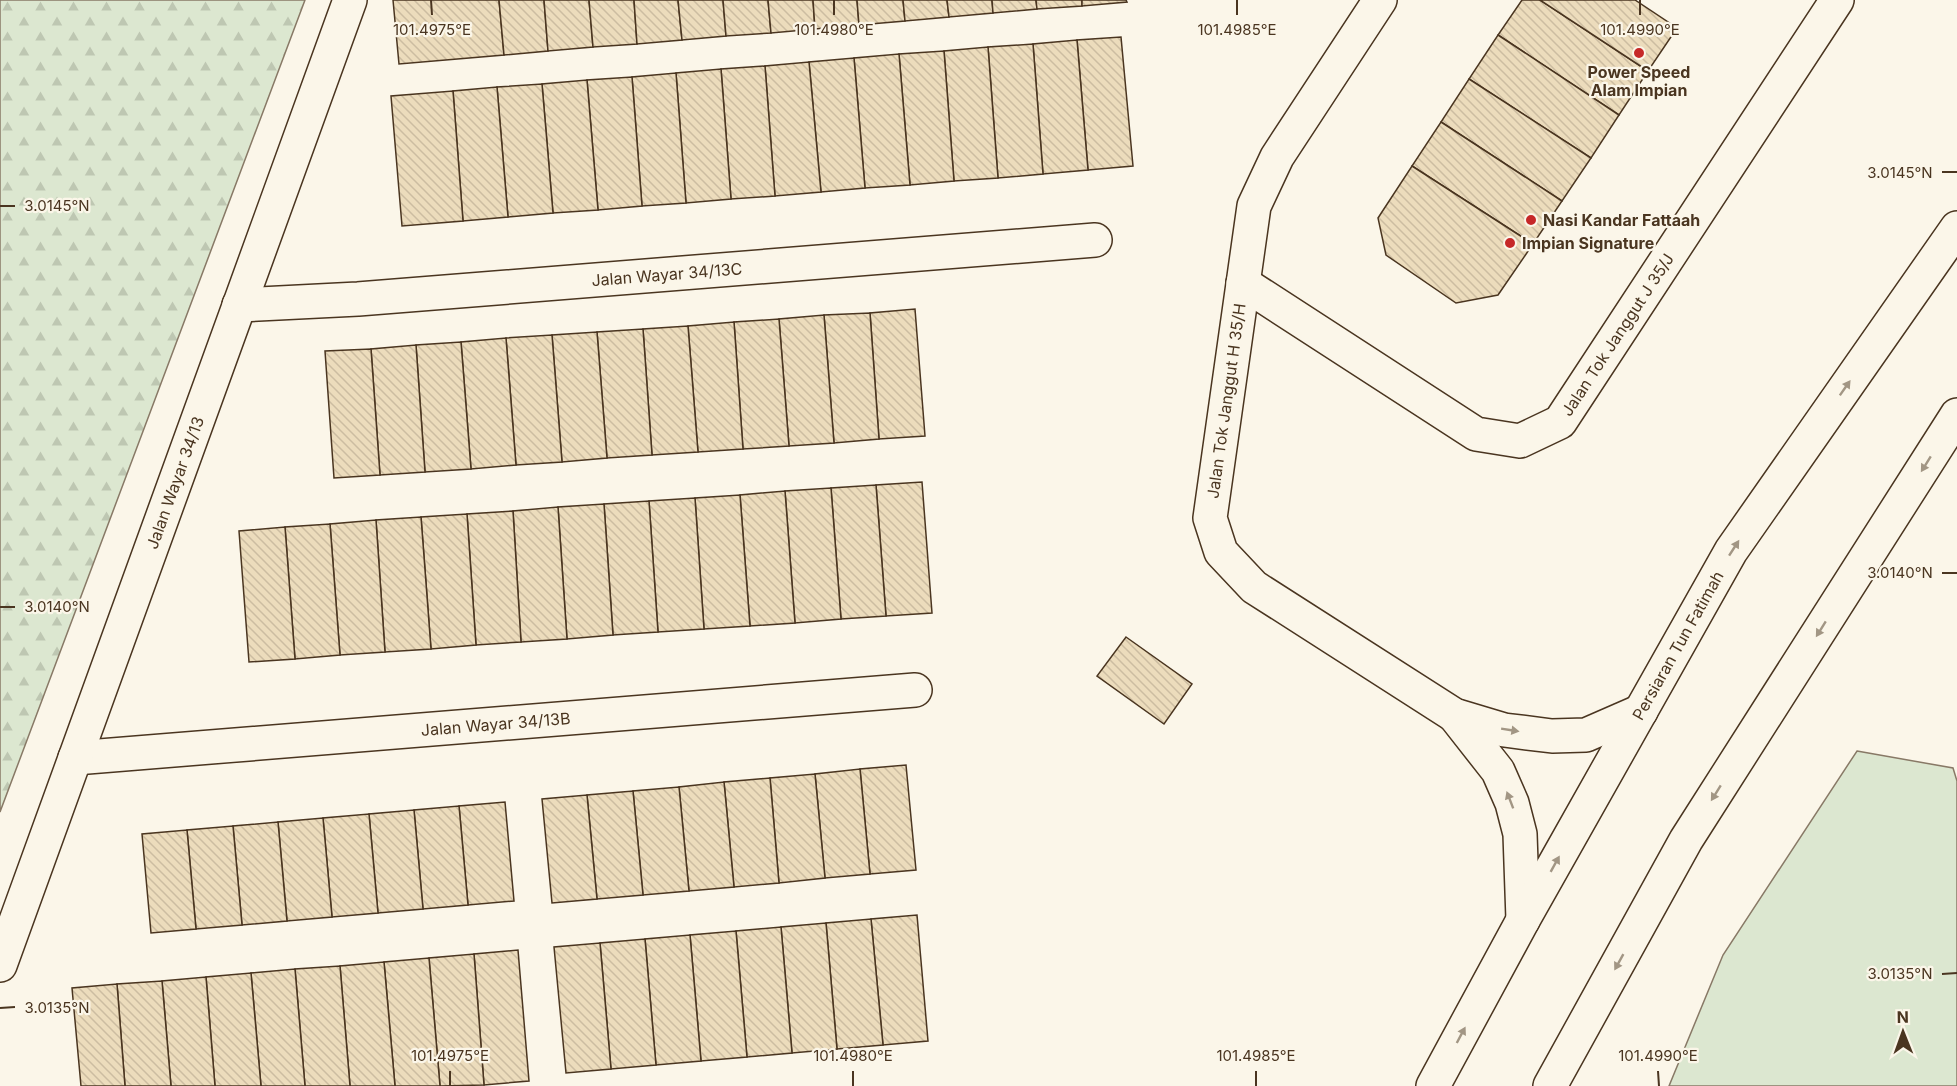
<svg xmlns="http://www.w3.org/2000/svg" width="1957" height="1086" font-family="Inter,sans-serif">
	<style>
		.green { fill: #dce7d0; stroke: #887966; stroke-width: 1.5 }
		.forest { fill: url(#forest-firs); stroke: #887966; stroke-width: 1.5 }
		.building { fill: url(#building-back-hatch); stroke: #4a3520; stroke-width: 1.5 }
		.lines { fill: none; stroke-linecap: round; stroke-linejoin: round }
		.minor-casing { stroke: #4a3520; stroke-width: 36 }
		.tertiary-casing { stroke: #4a3520; stroke-width: 36 }
		.minor { stroke: #fbf6e9; stroke-width: 33 }
		.tertiary { stroke: #fbf6e9; stroke-width: 33 }
		.oneway { fill: #a29684 }
		.ticks { fill: none; stroke: #4a3520; stroke-width: 2 }
		.poi-dot { fill: #c62828; stroke: #fbf6e9; stroke-width: 2 }
		.labels { text-anchor: middle; dominant-baseline: central; stroke-width: 4.5; stroke-linejoin: round; paint-order: stroke }
		.poi-label { font-size: 16px; font-weight: bold; fill: #4a3520; stroke: #fbf6e9; text-anchor: start }
		.street-label { font-size: 16px; fill: #4a3520; stroke: #fbf6e9 }
		.ticks-label { font-size: 15px; text-anchor: middle; fill: #4a3520; stroke: #fbf6e9; stroke-width: 4.5; stroke-linejoin: round; paint-order: stroke }
	</style>
	<defs>
		<pattern id="forest-firs" width="22" height="20" patternUnits="userSpaceOnUse" patternTransform="scale(1.5)"><rect width="22" height="20" fill="#dce7d0"/><path d="M5 1l3.5 6h-7zM16 11l3.5 6h-7z" fill="#bec7b2"/></pattern>
		<pattern id="building-back-hatch" width="6" height="6" patternUnits="userSpaceOnUse" patternTransform="scale(1.5)"><rect width="6" height="6" fill="#ecdcbc"/><path d="M-1 5l2 2M0 0l6 6M5-1l2 2" fill="none" stroke="#ccbda1"/></pattern>
	</defs>
	<rect width="100%" height="100%" fill="#fbf6e9"/>
	<!-- green -->
	<polygon class="green" points="1857,751 1953,768 1957,781 1957,1086 1669,1086 1723,955"/>
	<!-- forest -->
	<polygon class="forest" points="0,0 305,0 0,812"/>
	<!-- building -->
	<g class="building">
		<polygon points="393,0 499,0 504,55 399,64"/>
		<polygon points="499,0 544,0 548,51 504,55"/>
		<polygon points="544,0 589,0 593,47 548,51"/>
		<polygon points="589,0 634,0 637,44 593,47"/>
		<polygon points="634,0 678,0 682,40 637,44"/>
		<polygon points="678,0 723,0 726,36 682,40"/>
		<polygon points="723,0 768,0 771,33 726,36"/>
		<polygon points="768,0 813,0 815,29 771,33"/>
		<polygon points="813,0 857,0 859,25 815,29"/>
		<polygon points="857,0 903,0 905,21 859,25"/>
		<polygon points="903,0 947,0 949,17 905,21"/>
		<polygon points="947,0 992,0 993,13 949,17"/>
		<polygon points="992,0 1036,0 1037,9 993,13"/>
		<polygon points="1036,0 1082,0 1082,6 1037,9"/>
		<polygon points="1082,0 1126,0 1127,2 1082,6"/>
		<polygon points="1522,0 1540,0 1648,71 1619,115 1498,35"/>
		<polygon points="1540,0 1635,0 1677,28 1648,71"/>
		<polygon points="1498,35 1619,115 1591,158 1469,79"/>
		<polygon points="1121,37 1133,166 1088,170 1077,40"/>
		<polygon points="1077,40 1088,170 1043,174 1033,44"/>
		<polygon points="1033,44 1043,174 998,178 988,47"/>
		<polygon points="988,47 998,178 954,181 944,51"/>
		<polygon points="944,51 954,181 910,185 899,54"/>
		<polygon points="899,54 910,185 865,188 854,58"/>
		<polygon points="854,58 865,188 821,192 809,62"/>
		<polygon points="809,62 821,192 775,196 765,66"/>
		<polygon points="765,66 775,196 731,199 721,69"/>
		<polygon points="721,69 731,199 686,203 676,73"/>
		<polygon points="676,73 686,203 642,206 632,77"/>
		<polygon points="632,77 642,206 598,210 587,80"/>
		<polygon points="1469,79 1591,158 1562,201 1441,122"/>
		<polygon points="587,80 598,210 553,213 542,84"/>
		<polygon points="542,84 553,213 508,217 497,87"/>
		<polygon points="497,87 508,217 463,221 453,91"/>
		<polygon points="453,91 463,221 402,226 391,96"/>
		<polygon points="1441,122 1562,201 1533,244 1412,166"/>
		<polygon points="1412,166 1533,244 1498,295 1456,303 1386,255 1378,218"/>
		<polygon points="915,309 925,436 879,439 870,313"/>
		<polygon points="870,313 879,439 834,443 824,315"/>
		<polygon points="824,315 834,443 789,446 779,319"/>
		<polygon points="779,319 789,446 743,449 734,322"/>
		<polygon points="734,322 743,449 698,452 688,326"/>
		<polygon points="688,326 698,452 652,455 643,329"/>
		<polygon points="643,329 652,455 607,458 597,332"/>
		<polygon points="597,332 607,458 562,462 552,335"/>
		<polygon points="552,335 562,462 516,465 506,338"/>
		<polygon points="506,338 516,465 471,469 461,342"/>
		<polygon points="461,342 471,469 425,472 416,345"/>
		<polygon points="416,345 425,472 380,475 371,349"/>
		<polygon points="371,349 380,475 334,478 325,351"/>
		<polygon points="922,482 932,613 886,616 876,485"/>
		<polygon points="876,485 886,616 841,619 831,488"/>
		<polygon points="831,488 841,619 795,623 785,491"/>
		<polygon points="785,491 795,623 750,626 740,495"/>
		<polygon points="740,495 750,626 704,629 695,498"/>
		<polygon points="695,498 704,629 658,632 649,501"/>
		<polygon points="649,501 658,632 613,635 604,504"/>
		<polygon points="604,504 613,635 567,639 558,507"/>
		<polygon points="558,507 567,639 521,642 513,511"/>
		<polygon points="513,511 521,642 476,645 467,514"/>
		<polygon points="467,514 476,645 431,649 421,517"/>
		<polygon points="421,517 431,649 385,652 376,520"/>
		<polygon points="376,520 385,652 340,655 330,524"/>
		<polygon points="330,524 340,655 295,659 285,527"/>
		<polygon points="285,527 295,659 249,662 239,531"/>
		<polygon points="1126,637 1192,684 1164,724 1097,676"/>
		<polygon points="906,765 916,870 870,874 860,769"/>
		<polygon points="860,769 870,874 825,878 815,774"/>
		<polygon points="815,774 825,878 779,883 770,778"/>
		<polygon points="770,778 779,883 734,887 724,782"/>
		<polygon points="724,782 734,887 689,891 679,787"/>
		<polygon points="679,787 689,891 643,895 633,791"/>
		<polygon points="633,791 643,895 597,899 587,795"/>
		<polygon points="587,795 597,899 552,903 542,799"/>
		<polygon points="505,802 514,901 468,905 459,806"/>
		<polygon points="459,806 468,905 423,909 414,810"/>
		<polygon points="414,810 423,909 378,913 369,814"/>
		<polygon points="369,814 378,913 332,917 323,818"/>
		<polygon points="323,818 332,917 287,921 278,822"/>
		<polygon points="278,822 287,921 242,925 233,826"/>
		<polygon points="233,826 242,925 196,929 187,830"/>
		<polygon points="187,830 196,929 151,933 142,834"/>
		<polygon points="917,915 928,1041 883,1045 871,919"/>
		<polygon points="871,919 883,1045 837,1049 826,923"/>
		<polygon points="826,923 837,1049 792,1053 781,927"/>
		<polygon points="781,927 792,1053 747,1057 736,931"/>
		<polygon points="736,931 747,1057 701,1061 690,935"/>
		<polygon points="690,935 701,1061 656,1065 645,939"/>
		<polygon points="645,939 656,1065 611,1069 600,943"/>
		<polygon points="600,943 611,1069 566,1073 554,947"/>
		<polygon points="518,950 529,1081 484,1085 474,954"/>
		<polygon points="474,954 484,1085 440,1086 429,958"/>
		<polygon points="429,958 440,1086 395,1086 384,962"/>
		<polygon points="384,962 395,1086 350,1086 340,966"/>
		<polygon points="340,966 350,1086 305,1086 295,969"/>
		<polygon points="295,969 305,1086 261,1086 251,973"/>
		<polygon points="251,973 261,1086 215,1086 206,977"/>
		<polygon points="206,977 215,1086 171,1086 162,981"/>
		<polygon points="162,981 171,1086 125,1086 117,984"/>
		<polygon points="117,984 125,1086 81,1086 72,988"/>
	</g>
	<g class="lines">
		<!-- minor casing -->
		<g class="minor-casing">
			<g id="minor">
				<polyline points="1380,0 1277,157 1254,206 1210,518 1221,552 1254,587 1454,715 1504,730 1552,736 1586,735 1641,711"/>
				<path id="s1" d="M1243,283L1476,434L1520,441L1560,422L1837,0"/>
				<path id="s2" d="M239,305L358,299L1095,240"/>
				<polyline points="1454,715 1498,771 1512,803 1520,834 1523,920"/>
				<path id="s3" d="M75,758L915,690"/>
				<path id="s4" d="M0,965L350,0"/>
			</g>
		</g>
		<!-- tertiary casing -->
		<g class="tertiary-casing">
			<g id="tertiary">
				<path id="s5" d="M1433,1086L1523,920L1731,551L1957,228"/>
				<polyline points="1550,1086 1686,840 1957,415"/>
			</g>
		</g>
		<!-- minor -->
		<use href="#minor" class="minor"/>
		<!-- tertiary -->
		<use href="#tertiary" class="tertiary"/>
	</g>
	<!-- one-way arrows -->
	<defs><path id="oneway-solid" d="M-6-.8H1V-3.2L6.5 0L1 3.2V.8H-6Z" transform="scale(1.5)"/></defs>
	<g class="oneway">
		<use href="#oneway-solid" transform="translate(1845 388) rotate(-55)"/>
		<use href="#oneway-solid" transform="translate(1926 464) rotate(122)"/>
		<use href="#oneway-solid" transform="translate(1734 548) rotate(-57)"/>
		<use href="#oneway-solid" transform="translate(1821 629) rotate(122)"/>
		<use href="#oneway-solid" transform="translate(1510 730) rotate(9)"/>
		<use href="#oneway-solid" transform="translate(1716 793) rotate(122)"/>
		<use href="#oneway-solid" transform="translate(1510 800) rotate(-111)"/>
		<use href="#oneway-solid" transform="translate(1555 864) rotate(-61)"/>
		<use href="#oneway-solid" transform="translate(1619 962) rotate(119)"/>
		<use href="#oneway-solid" transform="translate(1461 1035) rotate(-62)"/>
	</g>
	<!-- ticks -->
	<path class="ticks" d="M431,0L432,15M834,0V15M1237,0V15M1640,0V15M1942,172H1957M0,206H15M1942,573H1957M0,607H15M1942,974L1957,973M0,1008L15,1007M450,1071V1086M853,1071V1086M1256,1071V1086M1658,1071L1659,1086"/>
	<!-- markers -->
	<g class="poi-dot">
		<circle cx="1639" cy="53" r="6"/>
		<circle cx="1531" cy="220" r="6"/>
		<circle cx="1510" cy="243" r="6"/>
	</g>
	<g class="labels">
		<!-- poi labels -->
		<g class="poi-label">
			<text x="1639" y="72" text-anchor="middle">Power Speed<tspan x="1639" dy="18">Alam Impian</tspan></text>
			<text x="1543" y="220">Nasi Kandar Fattaah</text>
			<text x="1522" y="243">Impian Signature</text>
		</g>
		<!-- street labels -->
		<g class="street-label">
			<text stroke="none"><textPath href="#s2" startOffset="429">Jalan Wayar 34/13C</textPath></text>
			<text stroke="none"><textPath href="#s1" startOffset="471">Jalan Tok Janggut J 35/J</textPath></text>
			<text transform="translate(1226 401) rotate(-82)">Jalan Tok Janggut H 35/H</text>
			<text stroke="none"><textPath href="#s4" startOffset="513">Jalan Wayar 34/13</textPath></text>
			<text stroke="none"><textPath href="#s5" startOffset="504">Persiaran Tun Fatimah</textPath></text>
			<text stroke="none"><textPath href="#s3" startOffset="422">Jalan Wayar 34/13B</textPath></text>
		</g>
	</g>
	<g class="ticks-label">
		<text x="432" y="35">101.4975°E</text>
		<text x="834" y="35">101.4980°E</text>
		<text x="1237" y="35">101.4985°E</text>
		<text x="1640" y="35">101.4990°E</text>
		<text x="1900" y="178">3.0145°N</text>
		<text x="57" y="211">3.0145°N</text>
		<text x="1900" y="578">3.0140°N</text>
		<text x="57" y="612">3.0140°N</text>
		<text x="1900" y="979">3.0135°N</text>
		<text x="57" y="1013">3.0135°N</text>
		<text x="450" y="1061">101.4975°E</text>
		<text x="853" y="1061">101.4980°E</text>
		<text x="1256" y="1061">101.4985°E</text>
		<text x="1658" y="1061">101.4990°E</text>
	</g>
	<!-- north arrow -->
	<g transform="translate(1903 1032) rotate(359)" stroke="#fbf6e9" stroke-width="4.5" paint-order="stroke">
	<path d="M0-4.5L10 22L0 15L-10 22Z" fill="#4a3520"/>
	<text y="-9" font-size="16" font-weight="bold" text-anchor="middle" fill="#4a3520">N</text>
	</g>
</svg>
